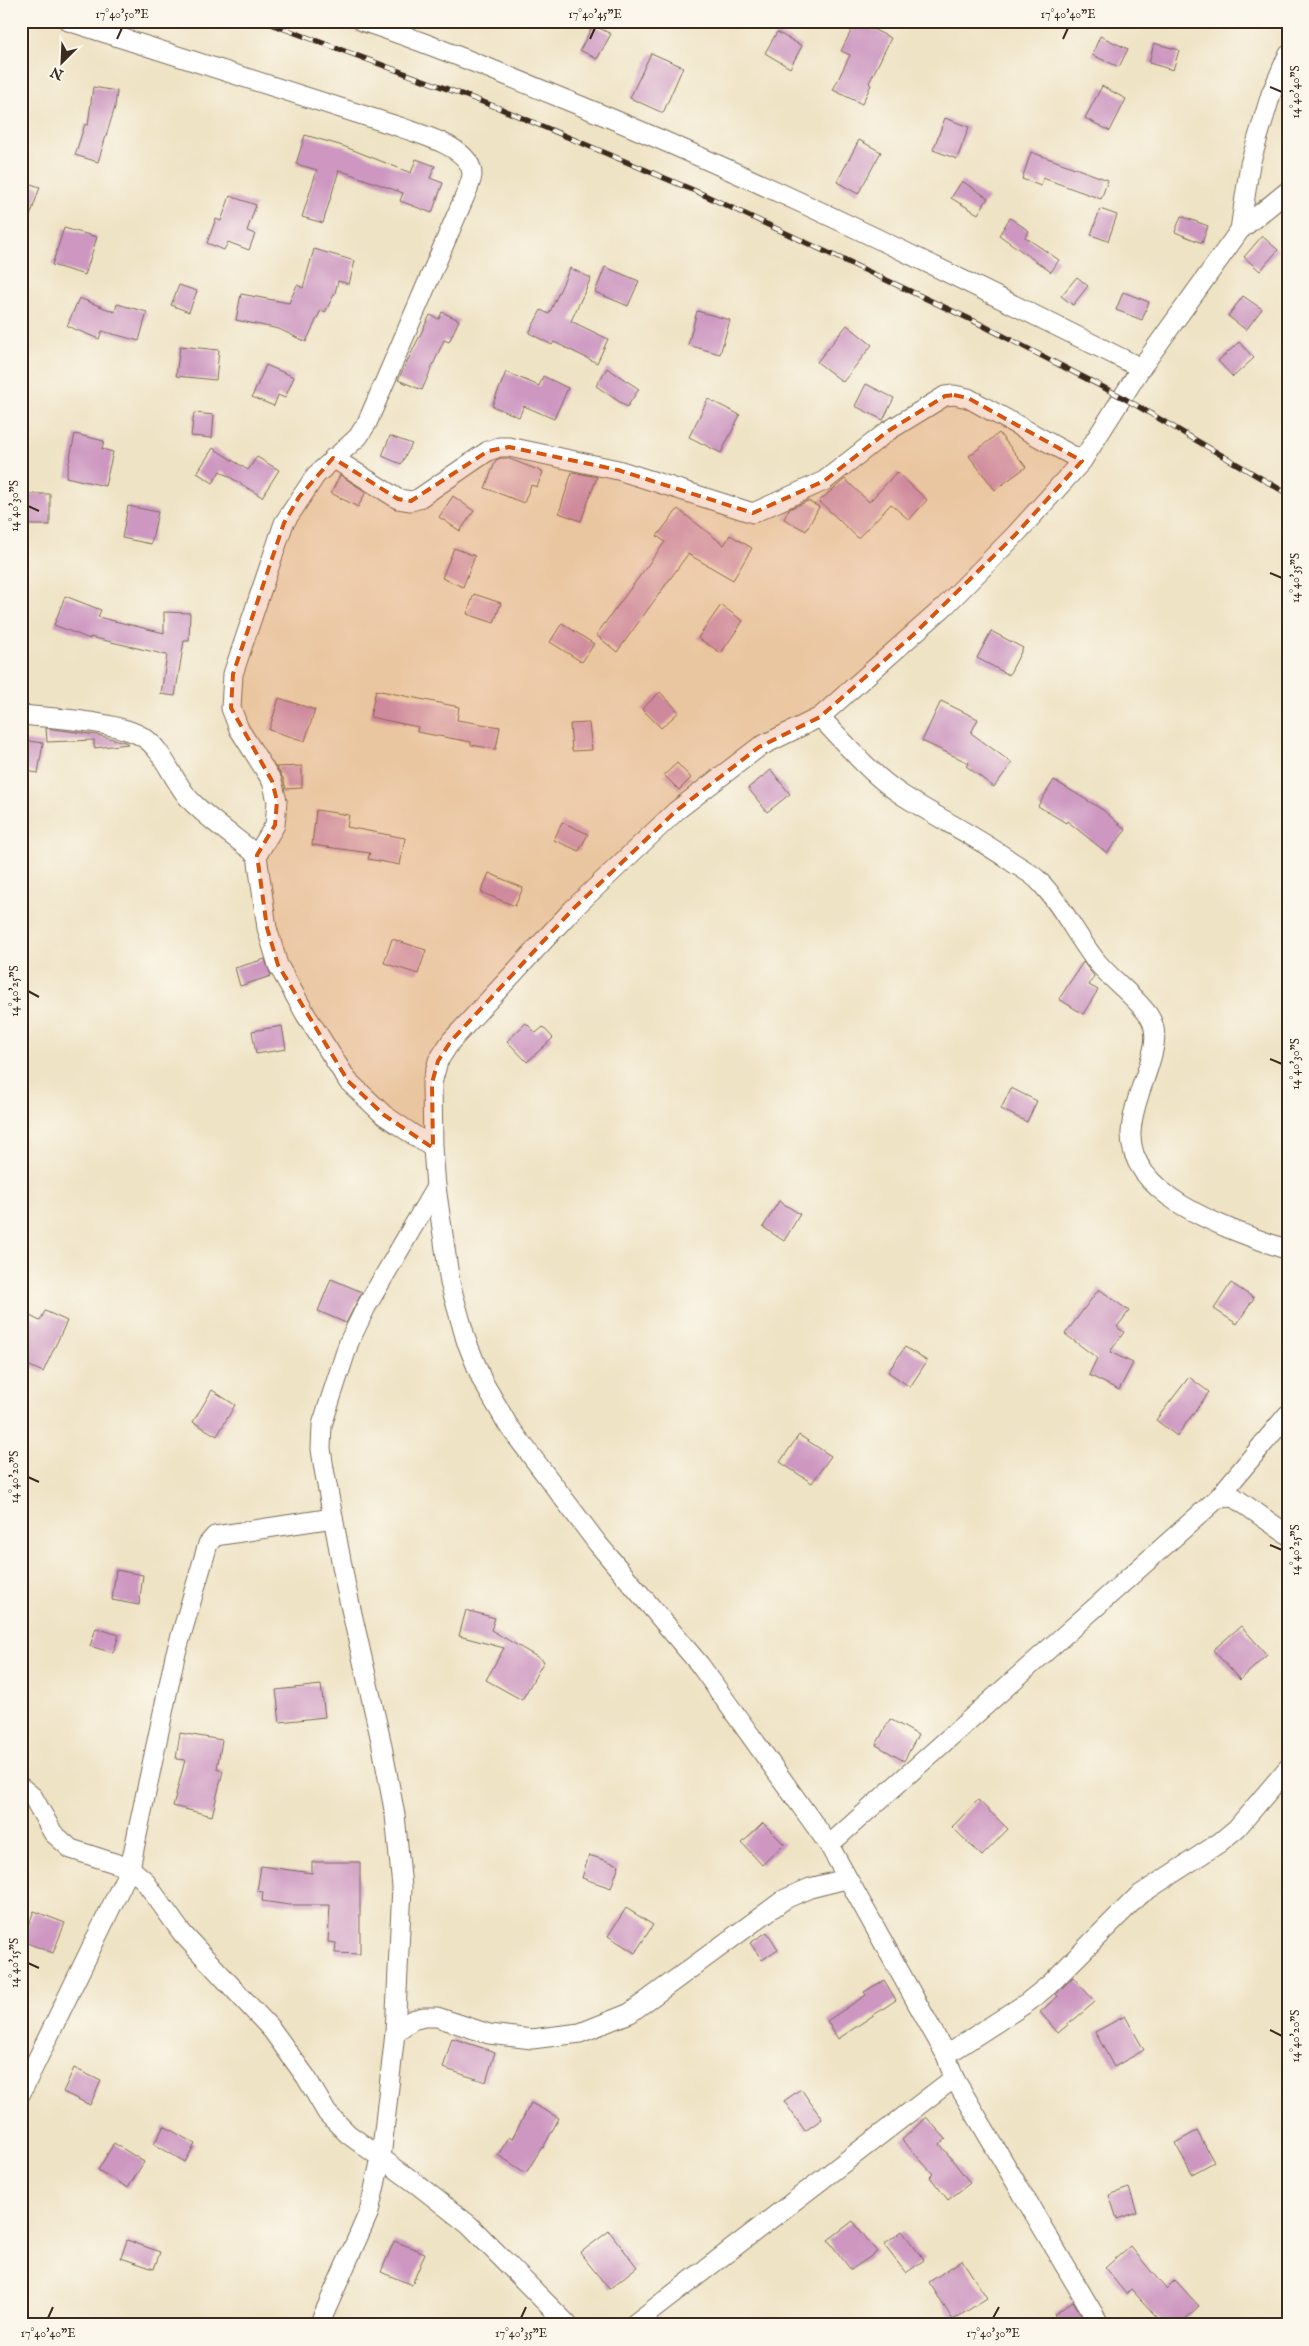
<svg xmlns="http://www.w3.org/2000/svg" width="1309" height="2346" font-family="'IM FELL English',serif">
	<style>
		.building { fill: #cd97c1 }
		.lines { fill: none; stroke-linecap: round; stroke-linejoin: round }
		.minor-casing { stroke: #7a6b58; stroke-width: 21 }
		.minor { stroke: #fff; stroke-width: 19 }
		.rail-casing { stroke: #3b2a1e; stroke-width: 5.5 }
		.rail { stroke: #fbf7ec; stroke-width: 4; stroke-dasharray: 11; stroke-linecap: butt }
		.marked { fill: #d7540e; fill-opacity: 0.2; stroke: #d7540e; stroke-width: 4; stroke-dasharray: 10 6; stroke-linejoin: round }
		.ticks { fill: none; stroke: #3b2a1e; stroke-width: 2 }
		.neatline { fill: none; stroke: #3b2a1e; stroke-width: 2 }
		.ticks-label { font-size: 12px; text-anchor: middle; fill: #3b2a1e }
	</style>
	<rect width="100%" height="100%" fill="#fbf7ec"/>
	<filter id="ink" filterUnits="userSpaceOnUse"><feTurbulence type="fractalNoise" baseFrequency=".02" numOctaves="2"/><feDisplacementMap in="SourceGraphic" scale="10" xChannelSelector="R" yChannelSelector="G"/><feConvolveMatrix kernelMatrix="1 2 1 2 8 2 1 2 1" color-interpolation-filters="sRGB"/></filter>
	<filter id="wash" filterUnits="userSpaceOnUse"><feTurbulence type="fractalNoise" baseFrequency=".0096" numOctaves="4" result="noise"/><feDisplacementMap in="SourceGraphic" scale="20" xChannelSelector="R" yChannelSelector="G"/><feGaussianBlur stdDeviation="1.12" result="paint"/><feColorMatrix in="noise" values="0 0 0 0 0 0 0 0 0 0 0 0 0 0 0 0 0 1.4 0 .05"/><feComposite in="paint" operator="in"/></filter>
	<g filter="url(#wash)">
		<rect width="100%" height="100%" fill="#efe3c5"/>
		<g id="blocks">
			<!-- building -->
			<g class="building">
				<polygon points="856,21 891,38 869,83 871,85 862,104 833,90 850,55 841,51"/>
				<polygon points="593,25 611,34 597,59 580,50"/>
				<polygon points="777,32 802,46 790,68 765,53"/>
				<polygon points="1100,36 1128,49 1119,67 1092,55"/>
				<polygon points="1154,43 1179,50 1173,70 1149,63"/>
				<polygon points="651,53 683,67 663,113 630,98"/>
				<polygon points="1102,86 1126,99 1110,131 1085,118"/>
				<polygon points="93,87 117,91 115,107 98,162 75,155 85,124 88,125"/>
				<polygon points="945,118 969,127 957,159 933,150"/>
				<polygon points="305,135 343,146 411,173 416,159 435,166 430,178 443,183 432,213 400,201 403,193 339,170 323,223 302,217 317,170 296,164"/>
				<polygon points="859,140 881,152 858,194 837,182"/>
				<polygon points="1031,152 1108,180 1101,199 1043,178 1041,186 1022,179"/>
				<polygon points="21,181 40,187 24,234 21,234"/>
				<polygon points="962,181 988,198 978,214 951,198"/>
				<polygon points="230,196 256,205 247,231 255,234 249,250 228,242 224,250 207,243 216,219 221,221"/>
				<polygon points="1100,209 1117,215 1108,241 1091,235"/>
				<polygon points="1181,216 1208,226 1202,243 1175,232"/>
				<polygon points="1010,218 1029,231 1025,237 1059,260 1051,272 999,235"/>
				<polygon points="64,228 97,237 85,275 52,265"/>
				<polygon points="1262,236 1278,250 1260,271 1244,257"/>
				<polygon points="314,249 355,261 349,284 338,281 335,293 325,312 321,310 306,342 279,329 236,320 241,294 289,303 297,285 303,288"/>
				<polygon points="605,267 639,281 628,306 595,292"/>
				<polygon points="570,268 591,278 571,321 608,339 597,363 554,342 552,345 529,333 541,310 549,314"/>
				<polygon points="1077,277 1088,286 1073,305 1061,296"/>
				<polygon points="179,285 197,291 189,312 171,305"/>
				<polygon points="1123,292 1149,302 1142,320 1116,310"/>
				<polygon points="1243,296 1262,309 1246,330 1228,316"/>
				<polygon points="79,298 115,312 117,304 147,312 139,341 102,331 99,339 67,326"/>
				<polygon points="697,311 730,320 720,354 688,345"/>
				<polygon points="442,312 459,320 449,342 444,340 422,390 398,380 430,315 439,319"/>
				<polygon points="847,325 872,345 843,382 817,362"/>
				<polygon points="1239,342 1254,358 1233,377 1218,361"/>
				<polygon points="180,346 219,350 216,380 176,376"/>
				<polygon points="266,365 294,377 285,398 278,395 274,406 252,397"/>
				<polygon points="607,368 639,389 627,407 596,386"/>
				<polygon points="506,372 539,386 543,376 568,388 554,419 524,406 519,417 492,406"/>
				<polygon points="866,384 894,398 883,420 855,406"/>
				<polygon points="708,399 740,415 721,453 689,437"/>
				<polygon points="194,413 214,415 212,438 191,436"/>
				<polygon points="999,433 1026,467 995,490 969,456"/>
				<polygon points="75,434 104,441 102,449 113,452 105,486 66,477"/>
				<polygon points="390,436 412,444 401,464 382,456"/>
				<polygon points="213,448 248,470 257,457 279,470 262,497 220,471 213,483 197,473"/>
				<polygon points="501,458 507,458 543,472 537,487 531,485 524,503 485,488 496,460"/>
				<polygon points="572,472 597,477 581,521 559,513"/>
				<polygon points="897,472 927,500 909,520 891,504 858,538 819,501 845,479 869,502"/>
				<polygon points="340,475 366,492 358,507 331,493"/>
				<rect x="28" y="494" width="22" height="31"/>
				<polygon points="453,496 474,511 460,531 439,517"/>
				<polygon points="808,501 819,507 806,531 784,519 789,509"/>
				<polygon points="128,506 158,512 151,544 122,538"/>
				<polygon points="678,509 724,545 730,535 752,548 733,580 688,554 617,652 596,635 665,542 657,536"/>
				<polygon points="454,548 475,556 463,587 442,578"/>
				<polygon points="474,594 501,603 494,623 467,614"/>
				<polygon points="65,596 101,610 98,617 164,633 164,612 190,613 189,641 184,641 175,696 161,694 167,655 90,637 90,639 54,625"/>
				<polygon points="721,605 743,621 721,653 698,638"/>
				<polygon points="562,623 594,644 582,662 550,642"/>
				<polygon points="991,631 1023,648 1009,675 977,658"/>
				<polygon points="376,690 459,707 457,720 500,727 496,749 471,745 471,742 417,732 418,727 370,717"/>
				<polygon points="660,692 679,712 661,728 642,709"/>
				<polygon points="279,698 315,710 305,741 269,730"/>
				<polygon points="941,701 978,719 971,733 1012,763 994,787 966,766 969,763 922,741"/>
				<polygon points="589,723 592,750 572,751 570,724"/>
				<polygon points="46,728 97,735 125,742 128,744 94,748 94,740 47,742"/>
				<polygon points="21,740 43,743 38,773 21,770"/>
				<polygon points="677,763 691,778 679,790 664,775"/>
				<polygon points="302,766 302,788 286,789 283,778 276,767"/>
				<polygon points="771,770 790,794 767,812 748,788"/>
				<polygon points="1054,780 1103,810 1126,830 1107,853 1067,821 1066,823 1038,806"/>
				<polygon points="316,810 349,815 347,827 405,838 400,865 368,859 370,853 312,845"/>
				<polygon points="562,822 588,834 579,851 554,840"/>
				<polygon points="489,873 523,888 515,906 481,892"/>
				<polygon points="392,939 426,950 418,974 384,963"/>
				<polygon points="265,959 271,976 240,986 235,968"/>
				<polygon points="1083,962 1094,976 1089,985 1098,990 1083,1014 1059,999"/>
				<polygon points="526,1023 536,1033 543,1027 553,1038 527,1062 507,1041"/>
				<polygon points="282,1026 286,1049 256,1054 252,1031"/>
				<polygon points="1011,1088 1037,1101 1027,1122 1001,1109"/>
				<polygon points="779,1201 800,1214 784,1241 763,1227"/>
				<polygon points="331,1279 362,1292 346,1323 318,1311"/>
				<polygon points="1231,1283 1254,1298 1237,1324 1214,1309"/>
				<polygon points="1099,1289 1129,1311 1117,1327 1124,1332 1110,1352 1133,1363 1119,1390 1089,1375 1097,1358 1065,1334"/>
				<polygon points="45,1311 67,1321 43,1372 21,1362 21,1334 30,1316 40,1321"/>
				<polygon points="905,1347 927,1361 910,1387 888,1372"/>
				<polygon points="1189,1377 1209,1392 1177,1436 1156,1420"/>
				<polygon points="212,1390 235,1405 217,1436 193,1422"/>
				<polygon points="799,1435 831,1456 812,1483 780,1462"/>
				<polygon points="116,1570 143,1575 139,1605 112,1600"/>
				<polygon points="466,1610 495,1618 491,1630 544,1661 522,1700 486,1680 504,1648 459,1636"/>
				<polygon points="1241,1626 1267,1655 1240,1680 1213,1650"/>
				<polygon points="96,1628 119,1635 113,1653 90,1646"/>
				<polygon points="321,1685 325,1717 280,1722 276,1690"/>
				<polygon points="890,1719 918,1735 904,1761 876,1745"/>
				<polygon points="180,1733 222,1740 217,1769 223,1771 212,1816 173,1806 185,1760 176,1759"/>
				<polygon points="978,1800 1008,1829 982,1856 952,1827"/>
				<polygon points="763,1823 784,1844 762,1865 742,1843"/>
				<polygon points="589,1855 619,1865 611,1888 582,1878"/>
				<polygon points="312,1862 360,1862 360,1954 335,1953 336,1943 328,1942 330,1905 289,1905 262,1901 263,1892 257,1891 261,1866 312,1873"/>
				<polygon points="626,1908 653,1925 635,1953 608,1936"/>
				<polygon points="34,1911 65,1923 53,1953 22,1941"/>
				<polygon points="767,1932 778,1949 762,1960 750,1943"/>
				<polygon points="1073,1977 1095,2002 1058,2033 1040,2012 1058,1996 1056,1994"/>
				<polygon points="884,1980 896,2000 838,2039 827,2021 866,1995 864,1992"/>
				<polygon points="1125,2016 1144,2050 1114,2067 1095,2032"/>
				<polygon points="452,2038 495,2052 486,2082 443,2068"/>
				<polygon points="74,2068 101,2081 90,2105 63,2092"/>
				<polygon points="801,2089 822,2119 805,2131 784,2101"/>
				<polygon points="531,2103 559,2118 543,2148 542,2147 526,2173 498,2155 509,2137 512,2139"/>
				<polygon points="926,2117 946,2139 940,2144 970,2183 948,2200 930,2177 933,2174 902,2140"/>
				<polygon points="164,2126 195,2144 185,2162 154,2144"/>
				<polygon points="1197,2131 1214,2162 1192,2174 1175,2143"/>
				<polygon points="114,2143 144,2162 128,2188 98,2170"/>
				<polygon points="1129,2188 1137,2212 1117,2219 1109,2195"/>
				<polygon points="853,2221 877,2252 851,2270 828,2240"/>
				<polygon points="609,2231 637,2267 609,2289 580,2253"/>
				<polygon points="902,2231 924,2260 906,2273 884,2245"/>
				<polygon points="127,2240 160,2252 154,2269 121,2258"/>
				<polygon points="394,2241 425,2253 412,2285 381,2272"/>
				<polygon points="1130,2246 1166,2289 1175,2280 1199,2306 1179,2325 1164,2325 1131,2289 1126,2294 1105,2268"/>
				<polygon points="962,2260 987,2298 953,2320 929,2282"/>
				<polygon points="1073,2301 1087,2325 1061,2325 1054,2315"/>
			</g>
		</g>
	</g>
	<g filter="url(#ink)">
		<use href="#blocks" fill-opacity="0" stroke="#7a6b58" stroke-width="1"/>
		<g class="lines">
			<!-- minor casing -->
			<g class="minor-casing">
				<g id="minor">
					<path d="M68,21L400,127C421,135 472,147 472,175C471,183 467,191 464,198L367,423L358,437L316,475L284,523L233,674L231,708L239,729L272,781L277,801L275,825L257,855L267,928L278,965L306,1015L348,1081L384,1115L433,1148"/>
					<path d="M362,21C428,43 491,69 554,95C755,176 948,272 1141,368"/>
					<polyline points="1240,230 1250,164 1271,94 1288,55"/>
					<polyline points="333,458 398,499 411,501 418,499 488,451 499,447 509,447 618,470 753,513 824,481 888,431 945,396 954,395 968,398 1082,461"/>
					<path d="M21,715C54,718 113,721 141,736C163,747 173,783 192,802C211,821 236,838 257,855"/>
					<path d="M820,717C846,744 871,775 902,795C938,818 977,837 1012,862C1021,868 1031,873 1038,880C1062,904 1076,936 1097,962C1113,981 1135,996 1149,1016C1159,1031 1154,1049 1149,1065C1142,1087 1132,1110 1131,1133C1129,1200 1238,1232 1288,1250"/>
					<polyline points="1218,1498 1234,1497 1288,1535"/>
					<polyline points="21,1787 33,1797 53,1833 71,1849 130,1868 144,1880 182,1933 272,2030 306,2077 327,2113 348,2134 418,2185 469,2225 568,2325"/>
					<polyline points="829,1845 1218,1498 1288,1414"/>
					<polyline points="395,2033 412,2020 424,2017 437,2017 489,2034 532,2039 580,2033 630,2013 785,1899 810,1888 846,1879"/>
					<polyline points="946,2055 1028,2002 1049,1985 1138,1896 1219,1843 1237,1828 1288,1768"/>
					<polyline points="21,2093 130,1868 175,1656 208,1544 215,1536 333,1518"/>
					<polyline points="319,2325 369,2212 381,2158 395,2033 402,1887 395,1815 381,1741 346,1587 324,1469 321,1449 322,1425 349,1342 366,1307 436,1187"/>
					<polyline points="633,2325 954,2078"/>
					<polyline points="1100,2325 954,2078 946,2055 829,1845 700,1665 598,1544 508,1425 482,1380 466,1340 450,1283 436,1187 433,1148 432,1083 438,1061 451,1041 573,909 676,811 759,747 820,717 945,606 1015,535 1082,461 1141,368 1240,230 1288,191"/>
				</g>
			</g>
			<!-- minor -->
			<use href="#minor" class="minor"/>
			<!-- rail casing -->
			<g class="rail-casing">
				<polyline id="rail" points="263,21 499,108 700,193 974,321 1122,397 1288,494"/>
			</g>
			<!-- rail -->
			<use href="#rail" class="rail"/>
		</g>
	</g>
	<!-- marked area -->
	<path class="marked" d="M954,395L968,398L1082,461L1015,535L913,635L820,717L759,747L676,811L573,909L451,1041L438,1061L432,1083L433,1148L384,1115L348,1081L278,965L267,928L257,855L275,825L277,801L272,781L231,708L233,674L284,523L299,497L333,458L398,499L411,501L488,451L509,447L618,470L753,513L824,481L888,431L945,396Z"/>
	<!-- ticks -->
	<path class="ticks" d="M117,39L122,28M590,39L595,28M1063,39L1068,28M1270,87L1282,92M28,506L39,511M1270,573L1282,578M28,991L39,997M1270,1059L1282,1064M28,1477L39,1482M1270,1545L1282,1550M28,1963L39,1968M1270,2030L1282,2036M48,2318L53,2307M521,2318L526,2307M993,2318L999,2307"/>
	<!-- margin -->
	<rect width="1309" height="2346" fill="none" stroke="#fbf7ec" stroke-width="55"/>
	<!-- north arrow -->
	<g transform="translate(62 62) rotate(204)" stroke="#fbf7ec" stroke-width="4" paint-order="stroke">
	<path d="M0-4L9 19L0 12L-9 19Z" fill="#3b2a1e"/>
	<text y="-8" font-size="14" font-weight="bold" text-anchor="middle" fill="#3b2a1e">N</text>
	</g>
	<rect x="28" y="28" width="1254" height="2290" class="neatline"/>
	<g class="ticks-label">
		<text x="122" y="18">17°40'50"E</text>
		<text x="595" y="18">17°40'45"E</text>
		<text x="1068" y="18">17°40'40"E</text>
		<text transform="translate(1295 92) rotate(-90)" y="4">14°40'40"S</text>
		<text transform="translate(14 506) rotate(-90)" y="4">14°40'30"S</text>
		<text transform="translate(1295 578) rotate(-90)" y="4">14°40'35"S</text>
		<text transform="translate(14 991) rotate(-90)" y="4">14°40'25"S</text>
		<text transform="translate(1295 1064) rotate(-90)" y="4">14°40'30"S</text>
		<text transform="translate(14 1477) rotate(-90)" y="4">14°40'20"S</text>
		<text transform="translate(1295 1550) rotate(-90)" y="4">14°40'25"S</text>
		<text transform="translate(14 1963) rotate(-90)" y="4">14°40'15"S</text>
		<text transform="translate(1295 2036) rotate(-90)" y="4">14°40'20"S</text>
		<text x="48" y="2337">17°40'40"E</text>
		<text x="521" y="2337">17°40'35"E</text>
		<text x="993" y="2337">17°40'30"E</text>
	</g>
</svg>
